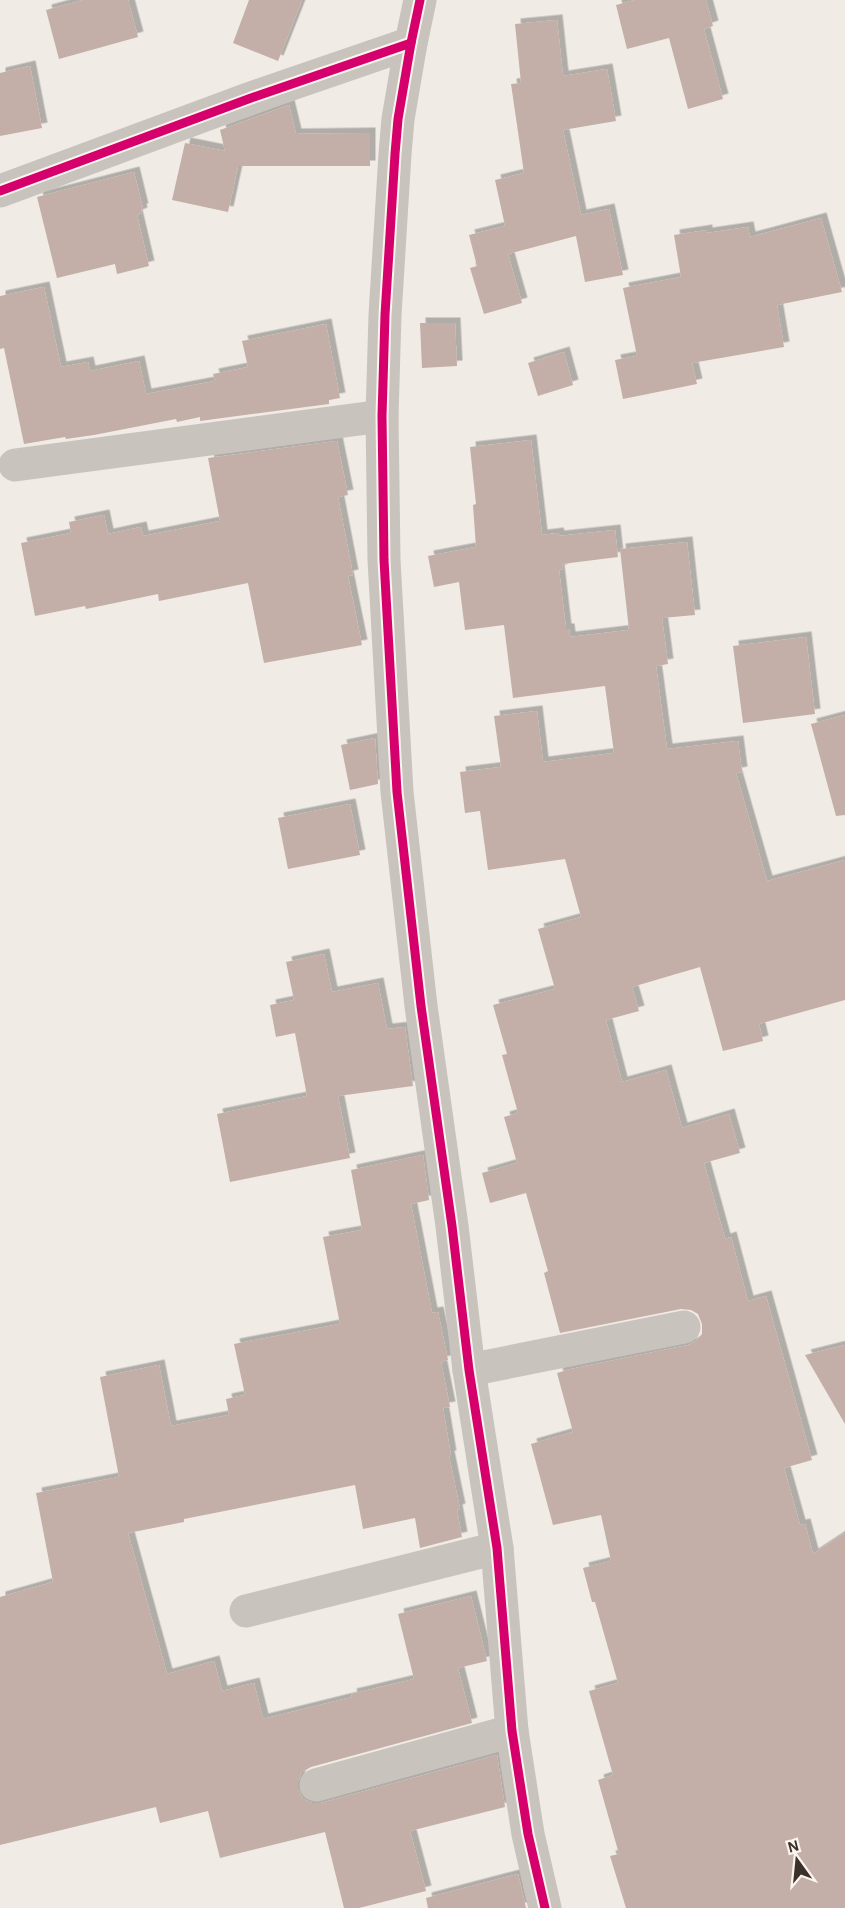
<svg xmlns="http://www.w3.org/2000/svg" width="845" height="1908" font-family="'Alegreya Sans',sans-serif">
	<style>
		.building { fill: #c3afa7; filter: url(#shadow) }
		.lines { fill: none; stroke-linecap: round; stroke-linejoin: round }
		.street { stroke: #c9c3be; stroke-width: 33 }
		.cycleway-casing { stroke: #fbf5ee; stroke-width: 13 }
		.cycleway { stroke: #d6006c; stroke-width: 9 }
	</style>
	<defs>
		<filter id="shadow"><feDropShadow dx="5.5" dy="-5.5" stdDeviation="0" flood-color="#0004"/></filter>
	</defs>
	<rect width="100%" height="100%" fill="#f0ebe5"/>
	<!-- building -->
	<g class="building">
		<polygon points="83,0 128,0 138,37 59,59 46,10"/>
		<polygon points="249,0 302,0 278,61 233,43"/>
		<polygon points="635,0 706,0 713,26 704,29 723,99 688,109 669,38 627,49 616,5"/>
		<polygon points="557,20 563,76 607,69 616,121 563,130 581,215 609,209 623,275 585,282 576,236 508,254 522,303 484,314 470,268 477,266 469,235 505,226 495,180 524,173 511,84 521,83 515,24"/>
		<polygon points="30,66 42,128 0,136 0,73"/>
		<polygon points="289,105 296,134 370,133 370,166 238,166 228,212 172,200 185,143 225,151 220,130"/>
		<polygon points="134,172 143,209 141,209 142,213 137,215 149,266 117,274 115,264 57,278 37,197"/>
		<polygon points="821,218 842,292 777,305 784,347 692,363 697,384 623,399 615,360 637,356 623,288 681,277 674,235 707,230 707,233 748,227 750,237"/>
		<polygon points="44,287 61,367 88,362 90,371 139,361 146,394 215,381 213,374 248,367 242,341 326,324 340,398 329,400 329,404 200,421 200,417 177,422 176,419 94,435 66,439 65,437 24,444 4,348 0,349 0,296"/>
		<polygon points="420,323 455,323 457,366 422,368"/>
		<polygon points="564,352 573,385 538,396 528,363"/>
		<polygon points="531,440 542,535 558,533 559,536 615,530 618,557 562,564 563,569 559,570 566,629 569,629 570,637 629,630 620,549 687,542 695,615 662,618 668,664 656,666 667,749 738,741 742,772 736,773 767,881 845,860 845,1000 759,1024 763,1041 723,1051 700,967 632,987 639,1011 606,1020 622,1082 666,1070 682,1128 729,1114 740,1153 704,1163 725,1239 731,1237 748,1301 766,1296 812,1460 784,1468 800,1525 805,1524 813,1554 845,1533 845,1908 626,1908 610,1856 619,1854 598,1780 613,1775 589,1691 618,1683 595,1602 592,1602 583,1568 611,1561 601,1515 553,1525 531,1444 573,1432 557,1373 571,1369 688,1345 696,1341 702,1334 702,1324 698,1314 691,1310 681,1309 560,1333 544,1273 548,1271 526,1193 490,1203 482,1173 517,1163 504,1117 518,1113 502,1055 507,1054 493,1005 555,989 538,929 581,917 565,859 488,870 480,811 465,813 460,772 501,767 494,716 537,711 543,762 614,753 605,686 513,698 504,625 465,630 459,582 434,587 428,556 476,547 473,505 476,504 470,447"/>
		<polygon points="337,441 348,495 338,497 353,575 348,576 362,645 264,663 248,583 159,601 158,594 86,609 85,606 35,616 21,543 71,533 69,522 104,515 108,534 141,527 143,536 220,521 208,458"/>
		<polygon points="806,637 815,714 743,723 733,646"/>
		<polygon points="845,715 845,815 836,816 811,724"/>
		<polygon points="375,738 378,784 350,790 341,745"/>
		<polygon points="350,804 360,855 288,869 278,818"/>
		<polygon points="324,954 332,992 378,983 387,1029 405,1027 413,1086 338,1096 350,1158 230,1182 217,1114 307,1096 295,1033 276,1037 270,1005 294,1000 286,962"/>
		<polygon points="423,1155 429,1200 411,1204 432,1313 438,1312 448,1360 441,1362 450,1407 443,1408 451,1456 449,1456 460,1509 457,1510 462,1537 420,1548 415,1518 363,1529 355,1485 184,1519 184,1522 128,1533 167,1674 214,1661 222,1691 254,1683 263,1719 352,1697 351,1694 414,1679 398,1614 471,1596 487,1661 458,1668 472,1723 311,1767 302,1772 298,1781 298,1789 303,1799 312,1803 321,1803 497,1755 505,1807 410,1831 426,1891 359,1908 344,1908 325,1832 220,1858 208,1811 160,1823 156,1807 0,1845 0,1597 53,1582 36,1493 119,1477 100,1377 159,1365 171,1426 229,1415 226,1399 245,1395 234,1344 340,1324 323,1237 362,1230 351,1170"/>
		<polygon points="845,1345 845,1424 805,1355"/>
		<polygon points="518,1874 526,1908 428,1908 426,1898"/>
	</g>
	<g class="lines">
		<!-- street -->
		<g class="street">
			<polyline points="420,0 411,43 398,119 395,154 385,315 382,416 384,560 397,792 421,1006 452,1226 469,1370 497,1548 512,1731 528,1834 545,1908"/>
			<polyline points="0,191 251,98 411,43"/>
			<polyline points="15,465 382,416"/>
			<polyline points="469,1370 684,1327"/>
			<polyline points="246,1611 497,1548"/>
			<polyline points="316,1785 512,1731"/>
		</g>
		<!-- cycleway casing -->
		<g class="cycleway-casing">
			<g id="cycleway">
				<polyline points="420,0 411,43 398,119 395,154 385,315 382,416 384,560 397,792 421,1006 452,1226 469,1370 497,1548 512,1731 528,1834 545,1908"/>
				<polyline points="0,191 251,98 411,43"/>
			</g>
		</g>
		<!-- cycleway -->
		<use href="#cycleway" class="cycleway"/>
	</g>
	<!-- north arrow -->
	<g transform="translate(797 1860) rotate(345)" stroke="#fbf5ee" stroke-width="4.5" paint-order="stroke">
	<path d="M0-4.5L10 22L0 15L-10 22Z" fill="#3b302b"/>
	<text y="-9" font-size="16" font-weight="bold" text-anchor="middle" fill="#3b302b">N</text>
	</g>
</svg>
